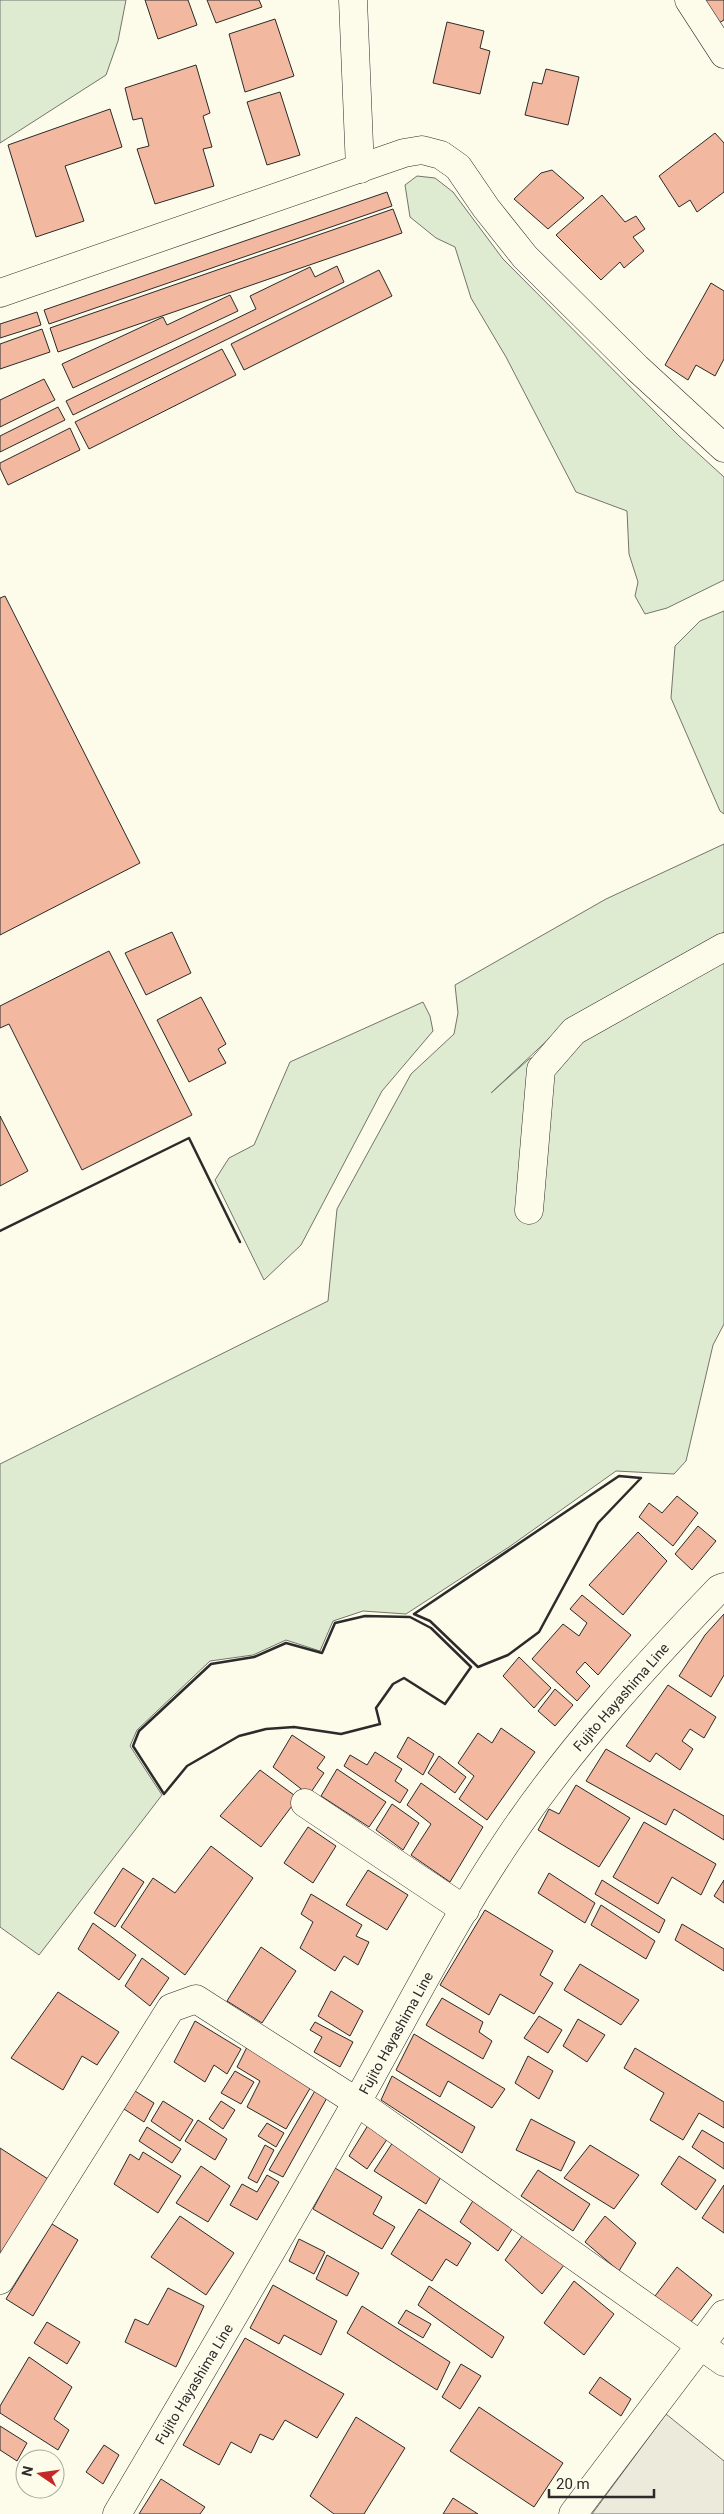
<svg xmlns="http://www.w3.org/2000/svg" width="724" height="2514" font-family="Roboto,sans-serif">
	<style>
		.green { fill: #deebd1; stroke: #74746e }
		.parking { fill: #eceadb; stroke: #74746e }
		.building { fill: #f2b8a0; stroke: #2b2b2b }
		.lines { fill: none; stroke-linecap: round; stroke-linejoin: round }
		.minor-casing { stroke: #2b2b2b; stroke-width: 29 }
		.major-casing { stroke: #2b2b2b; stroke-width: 29 }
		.minor { stroke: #fdfbea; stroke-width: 28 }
		.major { stroke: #fdfbea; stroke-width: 28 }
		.wall { stroke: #2b2b2b; stroke-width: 2.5 }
		.labels { text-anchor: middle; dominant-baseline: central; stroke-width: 4; stroke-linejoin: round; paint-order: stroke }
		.street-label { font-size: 14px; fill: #2b2b2b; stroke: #fdfbea }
	</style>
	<rect width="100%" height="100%" fill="#fdfbea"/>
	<!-- green -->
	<g class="green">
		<polygon points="0,0 126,0 118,41 106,75 0,143"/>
		<polygon points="417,176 435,178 453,192 503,259 679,436 724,477 724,580 667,608 645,614 635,596 638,582 629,554 627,511 576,492 506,357 471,298 455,247 436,238 410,217 405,185"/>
		<polygon points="724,611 724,814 720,811 671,698 675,646 700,621"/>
		<polygon points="724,844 724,932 568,1021 491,1093 529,1059 582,1037 724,957 724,1324 713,1345 686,1461 674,1474 616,1471 509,1547 406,1614 363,1611 333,1621 320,1651 286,1640 253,1655 210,1661 137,1730 130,1746 162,1795 39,1955 0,1927 0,1464 328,1301 337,1209 411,1074 454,1034 458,1013 455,985 606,899"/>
		<polygon points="423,1002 430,1016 433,1031 382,1091 301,1245 264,1280 215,1180 229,1158 254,1145 290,1062"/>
	</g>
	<!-- parking -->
	<polygon class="parking" points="666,2414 724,2461 724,2514 592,2514"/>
	<!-- building -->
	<g class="building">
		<polygon points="145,0 188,0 197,25 158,39"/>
		<polygon points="207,0 259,0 262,7 216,23"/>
		<polygon points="701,0 724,0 724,20 717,24"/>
		<polygon points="275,19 294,76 245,92 229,34"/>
		<polygon points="447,22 484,31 480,48 490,51 480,94 433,83"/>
		<polygon points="196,65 210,113 203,116 212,147 203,149 214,186 155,204 137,149 149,146 142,118 133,120 125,88"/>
		<polygon points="546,69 579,77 568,125 525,115 533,82 542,84"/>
		<polygon points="280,92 300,155 267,165 247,102"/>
		<polygon points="110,109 122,147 65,166 84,221 36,237 8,145"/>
		<polygon points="715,133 724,143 724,192 697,212 690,200 679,207 659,176"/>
		<polygon points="552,170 584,198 548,229 514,199 541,173"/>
		<polygon points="387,192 392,206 49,324 44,310"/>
		<polygon points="602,195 625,222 636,216 645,229 633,237 644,251 624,268 620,262 601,280 556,235"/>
		<polygon points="393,209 402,233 58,352 50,328"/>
		<polygon points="337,266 344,282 73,415 66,401 256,309 250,296 310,267 315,277"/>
		<polygon points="379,270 392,296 244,370 231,344"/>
		<polygon points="711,283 724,291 724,359 715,376 696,365 688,380 665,365"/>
		<polygon points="230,295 238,311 73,388 62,364 163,317 167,325"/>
		<polygon points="37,312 41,325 0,338 0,324"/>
		<polygon points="42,329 50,352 0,369 0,344"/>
		<polygon points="222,349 236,375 89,449 75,422"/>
		<polygon points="44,379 55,400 0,427 0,400"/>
		<polygon points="58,407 65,420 0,452 0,436"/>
		<polygon points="70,428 80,450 8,485 0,468 0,463"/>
		<polygon points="5,596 140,863 0,935 0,598"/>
		<polygon points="172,932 191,973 146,995 125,953"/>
		<polygon points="109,951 192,1115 82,1170 9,1024 0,1028 0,1006"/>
		<polygon points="201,997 226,1044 218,1049 226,1063 189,1082 157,1020"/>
		<polygon points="0,1116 28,1171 0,1186"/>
		<polygon points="677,1496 698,1513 673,1546 639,1517 649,1503 662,1513"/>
		<polygon points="698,1526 716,1541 692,1570 675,1554"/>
		<polygon points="638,1532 667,1561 623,1615 589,1585"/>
		<polygon points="582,1595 631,1635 598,1675 585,1662 576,1672 590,1686 577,1701 532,1659 563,1624 579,1636 587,1623 570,1609"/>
		<polygon points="724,1614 724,1675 711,1697 679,1676 705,1635"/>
		<polygon points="519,1657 551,1688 534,1708 503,1676"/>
		<polygon points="668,1685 716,1717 704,1738 690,1729 682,1741 693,1749 680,1770 656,1753 650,1762 626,1746"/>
		<polygon points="555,1689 573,1705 555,1726 538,1711"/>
		<polygon points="501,1728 535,1752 487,1820 459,1799 474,1776 458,1763 478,1733 492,1743"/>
		<polygon points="292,1735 325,1757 317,1768 324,1773 309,1795 273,1767"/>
		<polygon points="408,1737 434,1754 423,1775 397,1757"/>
		<polygon points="606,1749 724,1816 724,1840 674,1809 666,1825 586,1781"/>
		<polygon points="375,1752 402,1769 395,1781 408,1790 400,1803 344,1766 350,1755 367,1765"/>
		<polygon points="439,1756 466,1777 455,1793 428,1773"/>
		<polygon points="337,1769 386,1802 369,1827 321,1796"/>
		<polygon points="260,1770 298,1798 261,1847 220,1816"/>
		<polygon points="421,1783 483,1827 450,1882 411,1855 431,1824 407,1805"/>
		<polygon points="576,1785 630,1818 599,1867 538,1830 549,1809 559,1814"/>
		<polygon points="392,1804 419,1823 403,1850 376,1830"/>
		<polygon points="644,1822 716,1864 701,1895 672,1877 658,1904 613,1877"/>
		<polygon points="308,1827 336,1846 313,1883 284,1863"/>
		<polygon points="211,1846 253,1878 185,1975 121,1927 153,1878 175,1893"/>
		<polygon points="123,1868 144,1882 115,1927 94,1913"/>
		<polygon points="368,1870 408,1895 387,1930 346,1905"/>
		<polygon points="549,1873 595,1903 585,1923 538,1893"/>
		<polygon points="602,1880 665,1920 659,1933 595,1894"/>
		<polygon points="724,1880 724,1903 714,1896"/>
		<polygon points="311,1894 362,1925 356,1936 369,1942 358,1965 344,1956 335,1971 300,1948 313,1922 301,1914"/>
		<polygon points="601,1905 655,1941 646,1959 591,1925"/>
		<polygon points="485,1910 553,1951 540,1975 553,1983 534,2014 500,1994 489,2015 440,1985"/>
		<polygon points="93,1923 136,1955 119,1980 78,1949"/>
		<polygon points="682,1924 724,1949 724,1971 675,1940"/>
		<polygon points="261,1947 296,1971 262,2023 227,2001"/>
		<polygon points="142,1958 169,1978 150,2006 125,1986"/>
		<polygon points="580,1964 639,2000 621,2025 564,1990"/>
		<polygon points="331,1991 363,2011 350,2036 318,2016"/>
		<polygon points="58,1992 119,2032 97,2065 82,2056 63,2090 11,2058"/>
		<polygon points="442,1998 483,2022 479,2032 492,2041 483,2059 426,2025"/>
		<polygon points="539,2016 562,2030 548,2053 524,2038"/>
		<polygon points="578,2019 605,2035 587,2062 563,2046"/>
		<polygon points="195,2021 241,2049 227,2074 214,2065 205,2082 174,2062"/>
		<polygon points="315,2022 353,2042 340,2067 314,2052 322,2037 310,2030"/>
		<polygon points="414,2034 505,2089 492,2108 448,2081 440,2097 396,2070"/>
		<polygon points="248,2045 312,2085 286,2129 247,2107 260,2081 237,2067"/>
		<polygon points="635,2048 724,2102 724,2128 699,2113 683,2140 650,2120 664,2093 624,2068"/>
		<polygon points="528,2056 553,2071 539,2099 515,2083"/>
		<polygon points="235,2071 254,2082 241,2104 221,2093"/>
		<polygon points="392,2076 475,2127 462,2153 381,2100"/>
		<polygon points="316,2089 328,2096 283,2177 269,2170"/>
		<polygon points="135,2091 154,2103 144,2122 124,2109"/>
		<polygon points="163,2101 193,2120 180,2141 151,2121"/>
		<polygon points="221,2101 235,2110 223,2129 209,2119"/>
		<polygon points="531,2119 575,2142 561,2171 516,2150"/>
		<polygon points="198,2120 227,2139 215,2160 185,2141"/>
		<polygon points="370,2122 390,2135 367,2169 349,2156"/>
		<polygon points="267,2123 284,2133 276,2147 258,2136"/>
		<polygon points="147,2127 181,2149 172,2163 139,2141"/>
		<polygon points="702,2130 724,2143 724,2169 692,2147"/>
		<polygon points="395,2139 443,2173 426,2204 374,2171"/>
		<polygon points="265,2145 274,2150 257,2183 248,2178"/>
		<polygon points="590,2145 639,2175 614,2209 564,2178"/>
		<polygon points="0,2148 48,2179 0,2258"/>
		<polygon points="143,2152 181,2176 158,2213 114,2184 130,2154 139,2160"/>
		<polygon points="679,2156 716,2180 696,2210 661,2184"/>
		<polygon points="201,2166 230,2186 208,2222 176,2203"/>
		<polygon points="335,2168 382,2197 373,2214 395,2227 382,2249 313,2209"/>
		<polygon points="538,2170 590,2204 573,2231 521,2196"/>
		<polygon points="267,2175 279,2182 257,2220 230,2205 242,2184 257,2192"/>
		<polygon points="724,2185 724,2233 702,2218"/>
		<polygon points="477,2194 516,2223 498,2251 460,2222"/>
		<polygon points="419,2209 471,2243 457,2266 446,2259 432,2281 391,2254"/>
		<polygon points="180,2216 234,2253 206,2295 151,2257"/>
		<polygon points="605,2216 636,2243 619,2271 585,2242"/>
		<polygon points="52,2224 78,2240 33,2316 6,2299"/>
		<polygon points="527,2229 567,2261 542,2294 505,2260"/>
		<polygon points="299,2239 325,2252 314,2274 289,2261"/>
		<polygon points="327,2255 359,2273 347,2296 316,2279"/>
		<polygon points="677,2267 712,2295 687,2327 652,2300"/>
		<polygon points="574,2281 614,2314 584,2355 544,2323"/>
		<polygon points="273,2285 337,2321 321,2355 284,2335 279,2344 250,2328"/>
		<polygon points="429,2286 504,2337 492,2358 418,2305"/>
		<polygon points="168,2288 204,2306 176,2367 125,2342 135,2319 148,2325"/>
		<polygon points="362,2306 450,2362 437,2390 347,2333"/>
		<polygon points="406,2310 431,2324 423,2338 398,2323"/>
		<polygon points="47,2322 80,2342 67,2364 34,2343"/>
		<polygon points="245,2338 344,2394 317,2438 285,2420 273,2440 260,2434 251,2453 231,2442 219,2465 183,2445"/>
		<polygon points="29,2357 72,2387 54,2419 69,2430 58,2450 0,2413 0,2406"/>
		<polygon points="461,2364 481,2376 460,2409 442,2397"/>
		<polygon points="600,2377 631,2399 621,2416 589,2393"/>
		<polygon points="479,2407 563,2463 534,2507 450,2451"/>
		<polygon points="356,2417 405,2448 364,2514 334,2514 310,2496"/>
		<polygon points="0,2426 27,2443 17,2461 0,2450"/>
		<polygon points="104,2445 119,2455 103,2484 86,2472"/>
		<polygon points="161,2479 205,2507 200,2514 139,2514"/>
		<polygon points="453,2498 478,2514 443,2514"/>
	</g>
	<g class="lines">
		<!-- minor casing -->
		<g class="minor-casing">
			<g id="minor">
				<polyline points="353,0 360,169"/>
				<polyline points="689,0 724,54"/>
				<polyline points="0,293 404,153 422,150 441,155 458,167 486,208 525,257 637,368 724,448"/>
				<polyline points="529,1210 541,1069 574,1031 724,947"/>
				<polyline points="305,1803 465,1910"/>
				<polyline points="0,2280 171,2008 196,1999 357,2102 724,2362"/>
				<polyline points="573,2514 724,2314"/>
			</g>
		</g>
		<!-- major casing -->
		<g class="major-casing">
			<path id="major" d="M117,2514C198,2377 279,2239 358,2100C407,2013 452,1923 508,1840C569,1749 643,1668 719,1589L724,1587"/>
		</g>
		<!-- minor -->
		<use href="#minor" class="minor"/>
		<!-- major -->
		<use href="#major" class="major"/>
		<!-- wall -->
		<g class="wall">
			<polyline points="0,1231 189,1138 240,1242"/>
			<polygon points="619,1476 641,1478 598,1523 539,1632 508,1655 478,1667 430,1621 414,1614"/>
			<polygon points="365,1616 410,1617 431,1628 471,1667 445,1704 404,1678 393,1684 376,1708 380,1724 341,1734 294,1727 266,1729 239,1736 187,1766 164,1794 133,1746 139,1731 211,1664 254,1657 286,1643 322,1653 335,1623"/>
		</g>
	</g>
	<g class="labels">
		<!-- street labels -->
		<g class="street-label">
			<text transform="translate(621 1697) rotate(-49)">Fujito Hayashima Line</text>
			<text transform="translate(396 2033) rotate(-61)">Fujito Hayashima Line</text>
			<text transform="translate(194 2384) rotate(-59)">Fujito Hayashima Line</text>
		</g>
	</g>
	<!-- north arrow -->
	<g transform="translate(40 2474) rotate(283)"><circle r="24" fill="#fdfbea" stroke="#a9a89e"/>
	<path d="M0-4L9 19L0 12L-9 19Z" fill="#c62828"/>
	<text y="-8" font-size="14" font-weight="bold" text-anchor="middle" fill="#2b2b2b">N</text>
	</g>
	<!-- scale -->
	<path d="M549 2489v8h105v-8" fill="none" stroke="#2b2b2b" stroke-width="2.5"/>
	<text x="556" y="2489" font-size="15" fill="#2b2b2b" stroke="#fdfbea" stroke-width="4" paint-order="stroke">20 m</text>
</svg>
